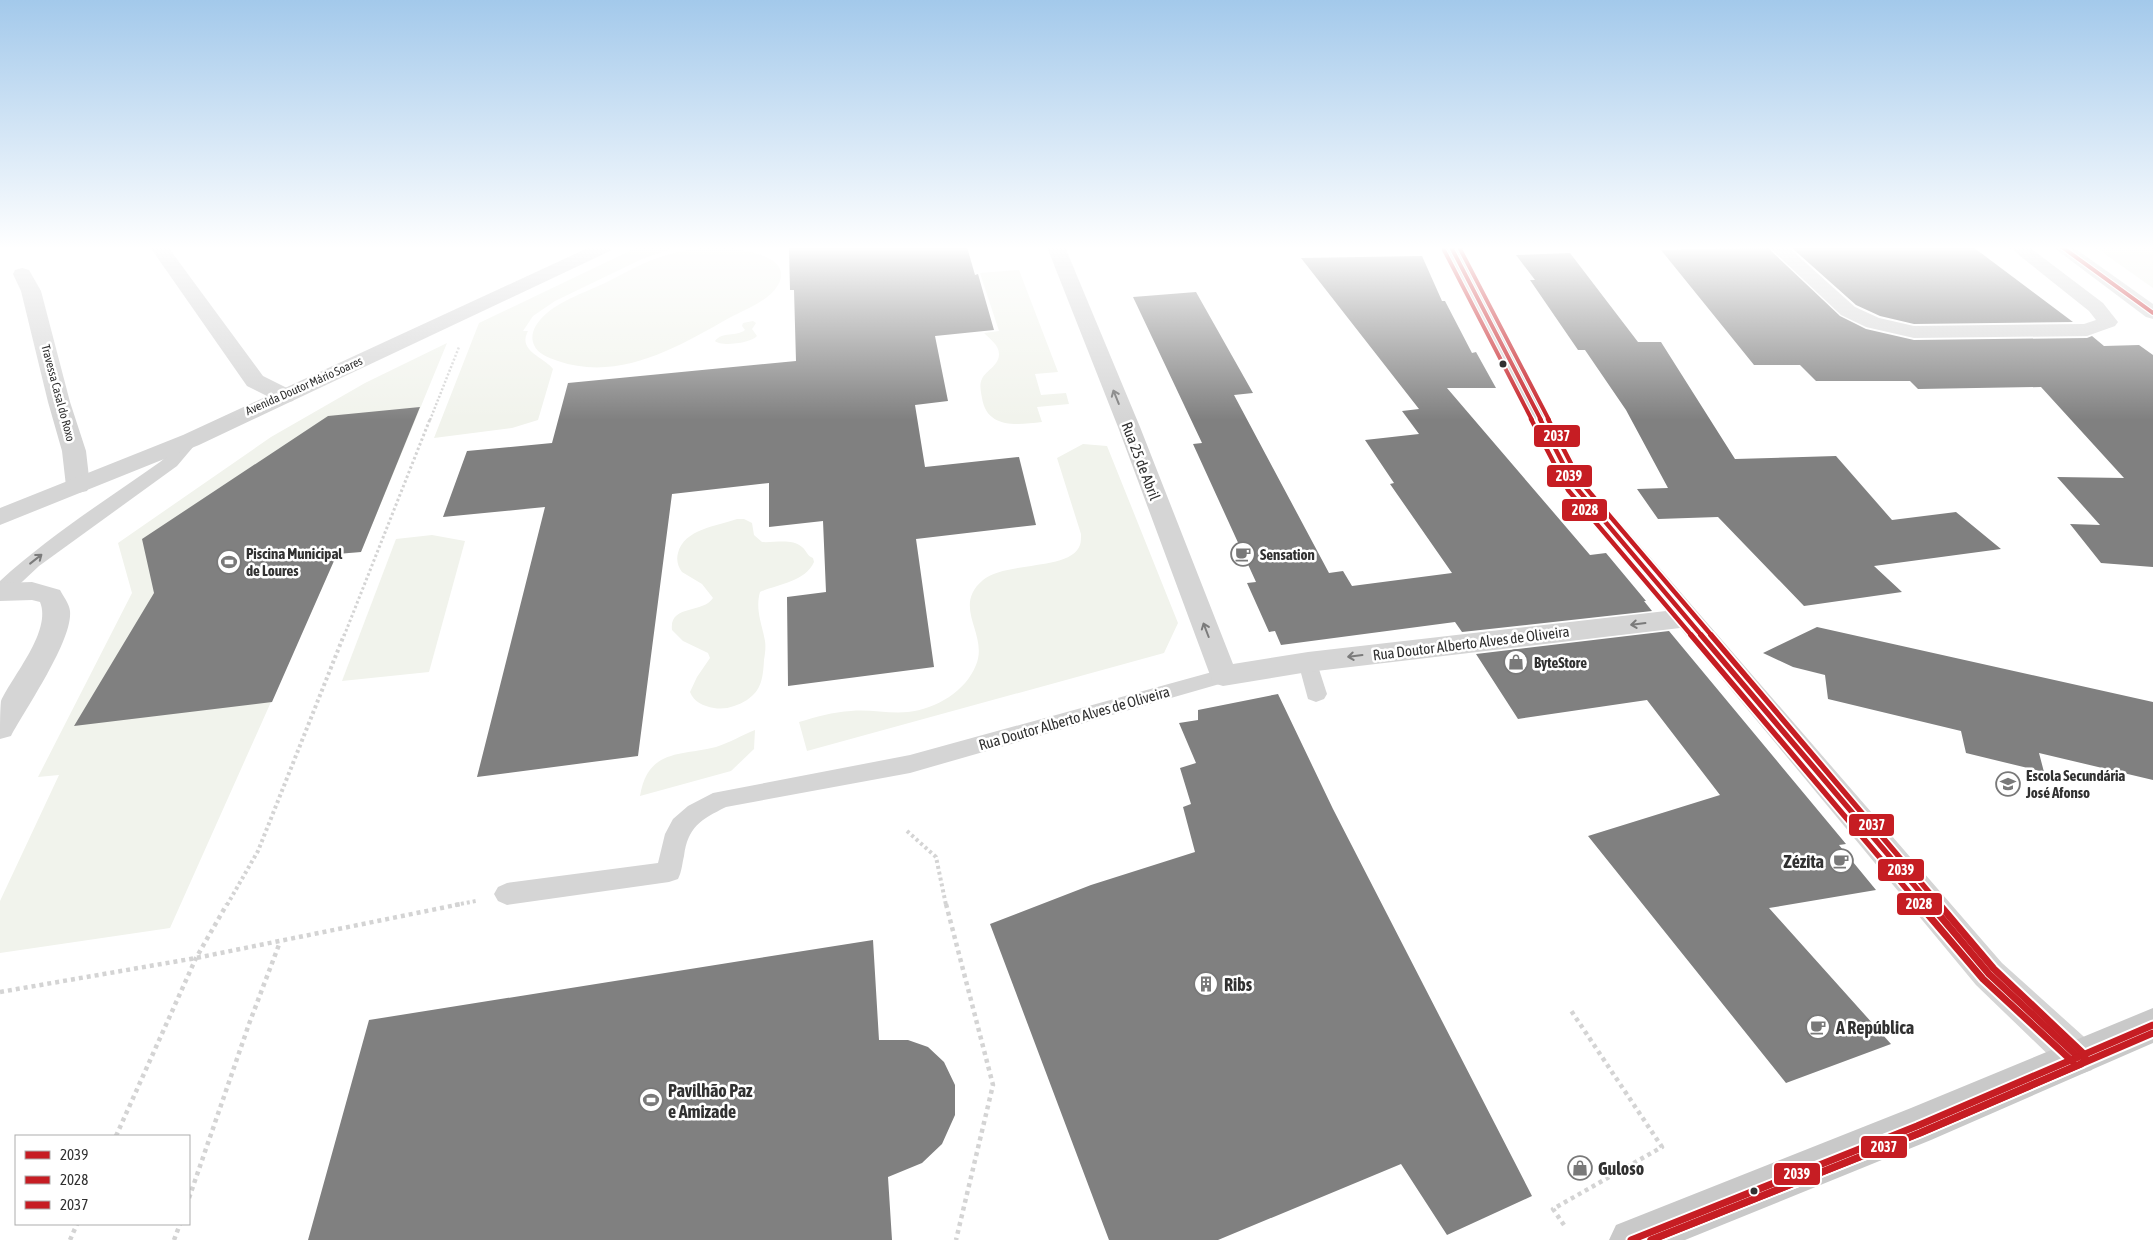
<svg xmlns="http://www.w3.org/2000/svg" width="2153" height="1240" font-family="'Asap Condensed',sans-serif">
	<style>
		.green { fill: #f1f3ec }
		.building { fill: #808080 }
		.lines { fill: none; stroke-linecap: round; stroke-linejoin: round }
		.path-far3 { stroke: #d4d4d4; stroke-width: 2.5; stroke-dasharray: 2 2; stroke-linecap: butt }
		.path-far2 { stroke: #d4d4d4; stroke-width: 3; stroke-dasharray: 2.5 2.5; stroke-linecap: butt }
		.path-far1 { stroke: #d4d4d4; stroke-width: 4; stroke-dasharray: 3 3; stroke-linecap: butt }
		.path { stroke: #d4d4d4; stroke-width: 4.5; stroke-dasharray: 4 4; stroke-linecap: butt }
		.service { fill: #d5d5d5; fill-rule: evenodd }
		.minor { fill: #d5d5d5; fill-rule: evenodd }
		.tertiary { fill: #d5d5d5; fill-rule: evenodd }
		.primary { fill: #c9c9c9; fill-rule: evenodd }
		.bus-1-far3-casing { stroke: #fff; stroke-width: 6 }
		.bus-1-far2-casing { stroke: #fff; stroke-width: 8 }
		.bus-1-far1-casing { stroke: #fff; stroke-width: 9 }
		.bus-1-casing { stroke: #fff; stroke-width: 11 }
		.bus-2-far3-casing { stroke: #fff; stroke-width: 6 }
		.bus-2-far2-casing { stroke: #fff; stroke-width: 8 }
		.bus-2-far1-casing { stroke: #fff; stroke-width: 9 }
		.bus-2-casing { stroke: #fff; stroke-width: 11 }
		.bus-3-far3-casing { stroke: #fff; stroke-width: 6 }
		.bus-3-far2-casing { stroke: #fff; stroke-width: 8 }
		.bus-3-far1-casing { stroke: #fff; stroke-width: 9 }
		.bus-3-casing { stroke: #fff; stroke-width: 11 }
		.bus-1-far3 { stroke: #c61d23; stroke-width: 4 }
		.bus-1-far2 { stroke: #c61d23; stroke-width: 4.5 }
		.bus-1-far1 { stroke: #c61d23; stroke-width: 5.5 }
		.bus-1 { stroke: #c61d23; stroke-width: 7 }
		.bus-2-far3 { stroke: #c61d23; stroke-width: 4 }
		.bus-2-far2 { stroke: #c61d23; stroke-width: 4.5 }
		.bus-2-far1 { stroke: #c61d23; stroke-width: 5.5 }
		.bus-2 { stroke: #c61d23; stroke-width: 7 }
		.bus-3-far3 { stroke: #c61d23; stroke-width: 4 }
		.bus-3-far2 { stroke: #c61d23; stroke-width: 4.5 }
		.bus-3-far1 { stroke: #c61d23; stroke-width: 5.5 }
		.bus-3 { stroke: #c61d23; stroke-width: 7 }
		.oneway { stroke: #7b7b7b }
		.bus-dot { fill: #313131; stroke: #fff; stroke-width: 2 }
		.labels { text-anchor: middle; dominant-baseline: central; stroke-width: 5; stroke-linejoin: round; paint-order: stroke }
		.far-street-label { font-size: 12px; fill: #313131; stroke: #fff }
		.street-label { font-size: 15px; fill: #313131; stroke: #fff }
		.poi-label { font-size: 15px; font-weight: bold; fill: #313131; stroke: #fff; text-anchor: start }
		.near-poi-label { font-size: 18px; font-weight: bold; fill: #313131; stroke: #fff; text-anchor: start }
		.line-badge { stroke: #fff; stroke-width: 2 }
		.badge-label { font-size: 14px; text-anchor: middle; font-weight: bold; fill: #fff }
	</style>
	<rect width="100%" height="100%" fill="#fff"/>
	<!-- green -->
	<g class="green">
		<path d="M638,247H678L642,259L555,301L533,316L523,331H528C517,351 544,357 553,369L538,420L512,428L434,438L479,323Z"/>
		<path d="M715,247C732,248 796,253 778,285C769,301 744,310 729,318C678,347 619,382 558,361C549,358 538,354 534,345C530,336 534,327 540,320C555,302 584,293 605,283C625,273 645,261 667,255C682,250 699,248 715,247Z"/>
		<polygon points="2095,247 2153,247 2153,288"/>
		<path d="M1019,270L1058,372L1035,374L1041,395L1066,393L1069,404L1037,407L1042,422C1017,425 987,429 982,398C981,392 979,384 982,379C986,370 999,366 999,354C999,345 990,339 984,333L999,331L980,273Z"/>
		<path d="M753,321L756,323L752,329L757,336C751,343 721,347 715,341C723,331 736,337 745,330L742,326L743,323Z"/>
		<polygon points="447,343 361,552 337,554 170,928 0,953 0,901 59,775 38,777 132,593 118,543 271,437 365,383"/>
		<path d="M1083,444L1107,446L1178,623L1164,653L807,751L799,722C816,717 833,712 851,711C870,709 889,714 908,712C936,709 966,691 976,665C989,634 951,607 983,580C1005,561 1071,571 1080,545C1081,542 1081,537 1081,534L1057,458Z"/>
		<path d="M737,519H744L752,523L754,535L762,542C774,543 792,538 802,547C807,551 807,556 813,558L814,562C805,582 778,584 760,592C755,610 762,624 765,641C766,647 765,654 764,660C763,677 762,690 747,700C737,706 726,710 714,708C703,706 694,702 690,692L697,677L710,658L708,653L683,641L672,630C669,604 703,614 713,598L702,584L682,572C678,567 676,560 678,553C684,529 717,526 737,519Z"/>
		<polygon points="432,535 465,541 429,672 342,681 396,539"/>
		<path d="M755,730L754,749L731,771L640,796C648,749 679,756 716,747C729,743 742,735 755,730Z"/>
	</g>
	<!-- building -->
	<g class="building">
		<polygon points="789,247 967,247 975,275 978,274 994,330 935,336 948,401 915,405 925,467 1019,457 1036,525 916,539 934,667 788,686 787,597 826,592 823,521 769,527 769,483 672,494 638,756 477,777 545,507 443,517 467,451 552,443 568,383 796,361 794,290 790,290"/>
		<polygon points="1824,247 1973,247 2073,322 1914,324 1880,316 1856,305 1792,248 1825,248"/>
		<polygon points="1768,248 1840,316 1866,329 1914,340 2087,338 2092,336 2104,346 2139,345 2153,355 2153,567 2101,563 2070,524 2100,525 2057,477 2124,478 2041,387 1918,389 1910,381 1816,381 1800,365 1754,365 1661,250"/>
		<polygon points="1570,253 1638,342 1661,342 1735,459 1836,456 1892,520 1956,512 2001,549 1874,566 1902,592 1804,606 1718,517 1658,519 1637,489 1668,488 1626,410 1585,350 1578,350 1530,280 1535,280 1516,255"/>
		<polygon points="1422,256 1442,301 1445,301 1472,353 1476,352 1496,388 1447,388 1590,555 1606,553 1646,601 1644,601 1652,611 1462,632 1455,622 1281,645 1275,631 1269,632 1247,583 1256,582 1193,444 1202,443 1133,297 1196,292 1253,393 1234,395 1329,573 1343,571 1352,586 1452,573 1390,484 1394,483 1365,440 1419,434 1402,411 1419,409 1301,258"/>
		<polygon points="420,407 361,552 337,554 272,702 74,726 154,593 142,539 328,416"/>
		<polygon points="1817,627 2153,702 2153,780 2039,753 2044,772 1966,753 1961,731 1828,699 1825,675 1793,667 1763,653"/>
		<polygon points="1669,631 1846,844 1839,845 1876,890 1769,908 1891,1044 1786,1083 1588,836 1720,795 1647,700 1518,719 1476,654"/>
		<polygon points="1278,694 1333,809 1532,1196 1447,1235 1401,1164 1218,1240 1109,1240 990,924 1091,885 1195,852 1183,807 1191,804 1180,768 1196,763 1179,723 1198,720 1198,710"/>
		<polygon points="873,940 879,1040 908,1040 928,1047 944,1062 955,1085 955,1115 942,1144 922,1163 888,1177 892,1240 308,1240 369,1020"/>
	</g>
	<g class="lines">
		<!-- path-far3 -->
		<polyline class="path-far3" points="430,420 459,347"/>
		<!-- path-far2 -->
		<polyline class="path-far2" points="344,636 430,419"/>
		<!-- path-far1 -->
		<g class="path-far1">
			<polyline points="907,831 936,857 946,905"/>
			<polyline points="227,905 258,851 344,635"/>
			<polyline points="455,905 476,901"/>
		</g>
		<!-- path -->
		<g class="path">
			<polyline points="946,904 993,1085 956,1240"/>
			<polyline points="0,992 196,958 461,904"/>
			<polyline points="116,1136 196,958 227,904"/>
			<polyline points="189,1198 249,1024 280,942"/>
			<polyline points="1564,1225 1553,1209 1662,1147 1570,1009"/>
			<polyline points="70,1240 77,1224"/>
			<polyline points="174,1240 180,1224"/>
		</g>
		<!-- service -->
		<g class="service">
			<path d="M191,435L197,436L199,440L177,466L39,566L7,596L0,598V581C49,536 106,500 160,462C171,454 178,438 191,435Z"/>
			<polygon points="1308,655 1315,657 1327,694 1324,699 1316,702 1308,699 1298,662 1301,657"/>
			<path d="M1223,669L1230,671L1234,676L1230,681L910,773L726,807C700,820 688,827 684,856C682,864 682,871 678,879L669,882L507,905L498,901L494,894L498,887L507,883L658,863L665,834L673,819L688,806L713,793L910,755Z"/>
		</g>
		<!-- minor -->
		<g class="minor">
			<polygon points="150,247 168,247 263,376 293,391 296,396 293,401 285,403 277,401 247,386"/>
			<polygon points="1047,247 1065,247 1140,427 1233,664 1308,652 1666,611 1562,485 1442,247 1460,247 1585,482 2002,963 2092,1044 2097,1057 2092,1070 2078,1075 2064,1070 1976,985 1680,628 1308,672 1223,686 1213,683 1118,427"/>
			<polygon points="1769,247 1788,247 1855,307 1879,318 1914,326 2084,324 2096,320 2089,311 2009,247 2029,247 2103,303 2118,322 2115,326 2087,336 1914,338 1866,327 1841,315"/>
			<polygon points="22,268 29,270 41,291 70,402 86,451 90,486 87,491 78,493 69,491 66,486 62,451 48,402 21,291 13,274 15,270"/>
			<path d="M32,582L60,590C63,596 69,603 70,611C73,640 26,708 11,736L0,739C0,728 0,710 1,701C13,675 52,631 40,602L32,600L0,601V583Z"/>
		</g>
		<!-- tertiary -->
		<g class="tertiary">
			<polygon points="590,247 613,247 610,251 199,445 0,525 0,508 183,435"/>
			<polygon points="2053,247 2073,247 2153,304 2153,319 2146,317"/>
		</g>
		<!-- primary -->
		<polygon class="primary" points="2153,1008 2153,1043 1931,1140 1685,1240 1609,1240 1616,1225 1911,1108"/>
		<!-- bus-1-far3 casing -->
		<g class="bus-1-far3-casing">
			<g id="bus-1-far3">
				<polyline points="1451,247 1541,420"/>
				<polyline points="2062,247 2153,313"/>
			</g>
		</g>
		<!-- bus-1-far2 casing -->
		<g class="bus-1-far2-casing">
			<polyline id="bus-1-far2" points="1540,419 1574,485 1702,636"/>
		</g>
		<!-- bus-1-far1 casing -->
		<g class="bus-1-far1-casing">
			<polyline id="bus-1-far1" points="1701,635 1931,905"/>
		</g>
		<!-- bus-1 casing -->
		<g class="bus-1-casing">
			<g id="bus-1">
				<polyline points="1930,904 1989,974 2078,1057"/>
				<polyline points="1631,1240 1917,1126 2153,1025"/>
			</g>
		</g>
		<!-- bus-2-far3 casing -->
		<g class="bus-2-far3-casing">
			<polyline id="bus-2-far3" points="1444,250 1532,420"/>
		</g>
		<!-- bus-2-far2 casing -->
		<g class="bus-2-far2-casing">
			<polyline id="bus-2-far2" points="1531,419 1568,490 1692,636"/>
		</g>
		<!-- bus-2-far1 casing -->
		<g class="bus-2-far1-casing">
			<polyline id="bus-2-far1" points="1691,635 1920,905"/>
		</g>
		<!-- bus-2 casing -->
		<g class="bus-2-casing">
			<g id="bus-2">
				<polyline points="1919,904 1983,979 2073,1062"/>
				<polyline points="1651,1240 1920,1133 2153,1033"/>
			</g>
		</g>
		<!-- bus-3-far3 casing -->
		<g class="bus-3-far3-casing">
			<polyline id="bus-3-far3" points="1459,247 1549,420"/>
		</g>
		<!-- bus-3-far2 casing -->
		<g class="bus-3-far2-casing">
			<polyline id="bus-3-far2" points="1548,419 1580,481 1712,636"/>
		</g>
		<!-- bus-3-far1 casing -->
		<g class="bus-3-far1-casing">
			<polyline id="bus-3-far1" points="1711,635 1940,905"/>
		</g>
		<!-- bus-3 casing -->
		<g class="bus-3-casing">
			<polyline id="bus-3" points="1651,1240 1920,1133 2081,1064 2085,1060 2085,1055 1994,969 1939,904"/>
		</g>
		<!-- bus-1-far3 -->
		<use href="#bus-1-far3" class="bus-1-far3"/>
		<!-- bus-1-far2 -->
		<use href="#bus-1-far2" class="bus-1-far2"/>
		<!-- bus-1-far1 -->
		<use href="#bus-1-far1" class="bus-1-far1"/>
		<!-- bus-1 -->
		<use href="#bus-1" class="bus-1"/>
		<!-- bus-2-far3 -->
		<use href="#bus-2-far3" class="bus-2-far3"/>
		<!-- bus-2-far2 -->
		<use href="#bus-2-far2" class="bus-2-far2"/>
		<!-- bus-2-far1 -->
		<use href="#bus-2-far1" class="bus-2-far1"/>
		<!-- bus-2 -->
		<use href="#bus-2" class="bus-2"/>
		<!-- bus-3-far3 -->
		<use href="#bus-3-far3" class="bus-3-far3"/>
		<!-- bus-3-far2 -->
		<use href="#bus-3-far2" class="bus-3-far2"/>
		<!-- bus-3-far1 -->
		<use href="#bus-3-far1" class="bus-3-far1"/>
		<!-- bus-3 -->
		<use href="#bus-3" class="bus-3"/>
	</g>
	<!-- one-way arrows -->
	<defs><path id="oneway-shaft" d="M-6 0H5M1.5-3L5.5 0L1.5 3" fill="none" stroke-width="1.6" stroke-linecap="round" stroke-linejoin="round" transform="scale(1.25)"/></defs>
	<g class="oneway">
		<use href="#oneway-shaft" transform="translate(1116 397) rotate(-112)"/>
		<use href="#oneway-shaft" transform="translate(36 559) rotate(-38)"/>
		<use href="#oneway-shaft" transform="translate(1638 624) rotate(173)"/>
		<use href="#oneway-shaft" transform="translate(1206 630) rotate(-111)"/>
		<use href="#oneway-shaft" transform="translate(1355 656) rotate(173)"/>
	</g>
	<!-- sky -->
	<linearGradient id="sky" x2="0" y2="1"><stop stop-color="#a3c9eb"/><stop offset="0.59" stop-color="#fff"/><stop offset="1" stop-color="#fff" stop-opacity="0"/></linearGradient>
	<rect width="2153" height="420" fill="url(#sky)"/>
	<!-- icons -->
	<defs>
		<g id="cafe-ring" transform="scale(1.25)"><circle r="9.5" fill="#fff" stroke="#797979" stroke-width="1.5"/><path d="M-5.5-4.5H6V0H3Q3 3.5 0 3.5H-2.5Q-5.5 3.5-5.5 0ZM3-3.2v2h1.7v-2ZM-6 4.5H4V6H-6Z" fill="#797979"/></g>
		<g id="stadium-ring" transform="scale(1.25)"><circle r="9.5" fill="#fff" stroke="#797979" stroke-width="1.5"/><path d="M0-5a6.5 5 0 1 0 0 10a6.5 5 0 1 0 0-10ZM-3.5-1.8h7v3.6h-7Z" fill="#797979"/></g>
		<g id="shop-ring" transform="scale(1.25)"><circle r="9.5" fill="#fff" stroke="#797979" stroke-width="1.5"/><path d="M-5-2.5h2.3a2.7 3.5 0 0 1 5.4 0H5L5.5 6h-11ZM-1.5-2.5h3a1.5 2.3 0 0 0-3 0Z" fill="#797979"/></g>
		<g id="school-ring" transform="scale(1.25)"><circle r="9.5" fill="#fff" stroke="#797979" stroke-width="1.5"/><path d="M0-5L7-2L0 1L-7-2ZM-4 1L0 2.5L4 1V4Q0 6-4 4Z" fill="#797979"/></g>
		<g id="building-ring" transform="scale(1.25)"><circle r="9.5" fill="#fff" stroke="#797979" stroke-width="1.5"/><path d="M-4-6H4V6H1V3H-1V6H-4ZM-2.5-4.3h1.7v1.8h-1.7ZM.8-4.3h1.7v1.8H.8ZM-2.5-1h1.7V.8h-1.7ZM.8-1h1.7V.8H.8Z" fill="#797979"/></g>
	</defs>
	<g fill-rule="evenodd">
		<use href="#cafe-ring" x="1243" y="554"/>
		<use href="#stadium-ring" x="229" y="562"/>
		<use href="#shop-ring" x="1516" y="662"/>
		<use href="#school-ring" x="2008" y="784"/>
		<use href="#cafe-ring" x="1841" y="861"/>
		<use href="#building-ring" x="1206" y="984"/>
		<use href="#cafe-ring" x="1818" y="1027"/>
		<use href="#stadium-ring" x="651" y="1100"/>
		<use href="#shop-ring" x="1580" y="1168"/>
	</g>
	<!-- markers -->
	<g class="bus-dot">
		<circle cx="1503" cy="364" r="4.5"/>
		<circle cx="1754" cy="1191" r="4.5"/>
	</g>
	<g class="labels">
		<!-- far-street labels -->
		<g class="far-street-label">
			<text transform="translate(304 386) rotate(-24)">Avenida Doutor Mário Soares</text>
			<text transform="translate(58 393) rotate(75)">Travessa Casal do Roxo</text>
		</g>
		<!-- street labels -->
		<g class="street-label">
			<text transform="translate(1141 461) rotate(69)">Rua 25 de Abril</text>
			<text transform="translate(1471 643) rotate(-7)">Rua Doutor Alberto Alves de Oliveira</text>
			<text transform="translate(1074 718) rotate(-16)">Rua Doutor Alberto Alves de Oliveira</text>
		</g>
		<!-- poi labels -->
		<g class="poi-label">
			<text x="246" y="553">Piscina Municipal<tspan x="246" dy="17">de Loures</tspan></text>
			<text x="1260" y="554">Sensation</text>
			<text x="1534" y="662">ByteStore</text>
			<text x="2026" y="775">Escola Secundária<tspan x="2026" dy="17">José Afonso</tspan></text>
		</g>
		<!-- near-poi labels -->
		<g class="near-poi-label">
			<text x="1824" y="861" text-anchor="end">Zézita</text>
			<text x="1224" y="984">Ribs</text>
			<text x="1836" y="1027">A República</text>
			<text x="668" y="1090">Pavilhão Paz<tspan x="668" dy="21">e Amizade</tspan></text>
			<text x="1598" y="1168">Guloso</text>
		</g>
	</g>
	<g class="line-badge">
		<rect x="1533" y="424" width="48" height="24" rx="5" fill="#c61d23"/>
		<rect x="1546" y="464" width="47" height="24" rx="5" fill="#c61d23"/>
		<rect x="1561" y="498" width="47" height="24" rx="5" fill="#c61d23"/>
		<rect x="1848" y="813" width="47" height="24" rx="5" fill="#c61d23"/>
		<rect x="1877" y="858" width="48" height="24" rx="5" fill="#c61d23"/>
		<rect x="1896" y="892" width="47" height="24" rx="5" fill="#c61d23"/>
		<rect x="1860" y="1135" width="48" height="24" rx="5" fill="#c61d23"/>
		<rect x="1773" y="1162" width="48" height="24" rx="5" fill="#c61d23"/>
	</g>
	<g class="badge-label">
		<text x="1557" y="441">2037</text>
		<text x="1569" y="481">2039</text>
		<text x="1585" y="515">2028</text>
		<text x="1872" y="830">2037</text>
		<text x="1901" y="875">2039</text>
		<text x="1919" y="909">2028</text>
		<text x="1884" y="1152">2037</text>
		<text x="1797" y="1179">2039</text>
	</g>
	<!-- legend -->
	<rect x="15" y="1135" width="175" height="90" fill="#ffffff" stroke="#adadad"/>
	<rect x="25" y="1151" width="25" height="8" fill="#c61d23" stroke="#adadad"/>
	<text x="60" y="1160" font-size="15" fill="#313131">2039</text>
	<rect x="25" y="1176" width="25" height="8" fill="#c61d23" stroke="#adadad"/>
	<text x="60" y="1185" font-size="15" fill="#313131">2028</text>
	<rect x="25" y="1201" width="25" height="8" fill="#c61d23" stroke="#adadad"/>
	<text x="60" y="1210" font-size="15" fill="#313131">2037</text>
</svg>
